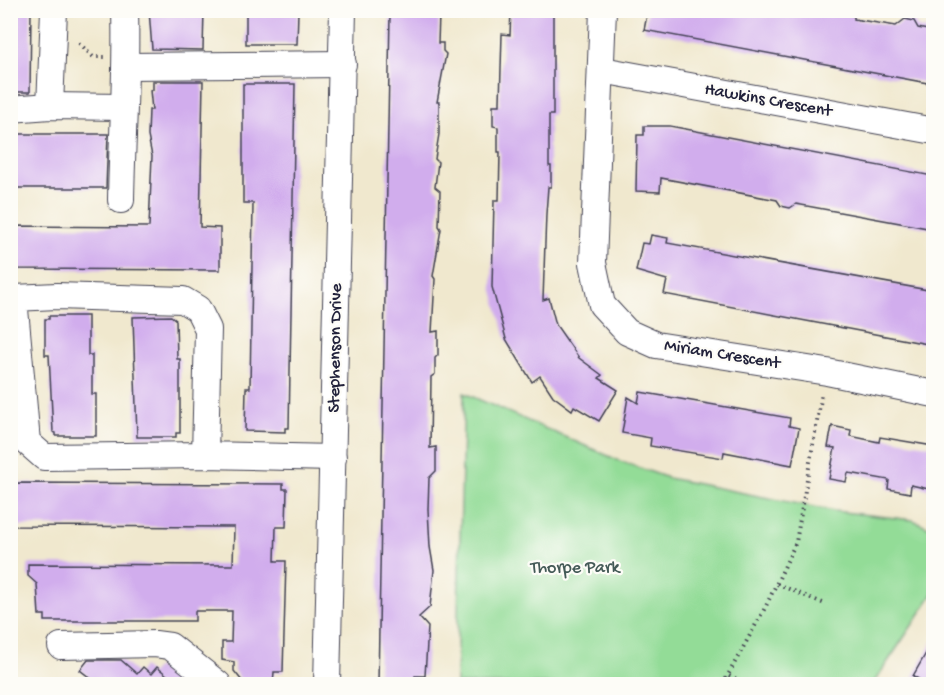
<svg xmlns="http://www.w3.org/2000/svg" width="944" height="695" font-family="'Gochi Hand',sans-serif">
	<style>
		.green { fill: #93dc97; stroke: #5a7f69; stroke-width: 1.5 }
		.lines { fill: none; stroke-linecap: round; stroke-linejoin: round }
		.stream { stroke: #4eb7cc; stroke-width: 6 }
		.building { fill: #d1aded }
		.minor-casing { stroke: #414051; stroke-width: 28 }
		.path { stroke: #414051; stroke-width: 4; stroke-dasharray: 1.5 4.5; stroke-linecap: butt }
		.minor { stroke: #fff; stroke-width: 26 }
		.labels { text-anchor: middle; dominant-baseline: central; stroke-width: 4.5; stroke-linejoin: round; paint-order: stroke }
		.street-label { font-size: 18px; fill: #22223b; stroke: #fdfcf7 }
		.park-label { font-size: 18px; fill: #445a57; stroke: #fdfcf7 }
	</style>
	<rect width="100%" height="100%" fill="#fdfcf7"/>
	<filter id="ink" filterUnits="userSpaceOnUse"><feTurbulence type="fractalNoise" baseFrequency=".0167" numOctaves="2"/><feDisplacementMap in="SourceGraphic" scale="12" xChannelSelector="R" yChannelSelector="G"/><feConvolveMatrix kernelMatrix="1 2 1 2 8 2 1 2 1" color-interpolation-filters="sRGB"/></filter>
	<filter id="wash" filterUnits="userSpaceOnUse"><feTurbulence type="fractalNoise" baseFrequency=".008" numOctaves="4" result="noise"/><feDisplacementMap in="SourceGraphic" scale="24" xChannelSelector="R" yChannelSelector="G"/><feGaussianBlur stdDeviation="1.35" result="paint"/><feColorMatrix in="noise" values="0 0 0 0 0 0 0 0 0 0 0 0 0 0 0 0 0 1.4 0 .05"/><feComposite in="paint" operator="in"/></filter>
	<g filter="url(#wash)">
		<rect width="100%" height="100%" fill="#f0e8ce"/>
		<!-- green -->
		<polygon class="green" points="464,393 620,461 668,478 834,511 913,520 933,529 933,594 873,684 456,684"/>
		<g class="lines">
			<!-- stream -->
			<polyline class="stream" points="10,679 14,684"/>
		</g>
		<g id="blocks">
			<!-- building -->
			<g class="building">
				<polygon points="10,10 31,10 30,92 10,92"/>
				<polygon points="149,10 204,10 203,50 152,49"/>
				<polygon points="246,10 298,12 297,44 246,44"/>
				<polygon points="511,10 553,10 553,115 549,115 549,166 551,166 551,187 548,187 546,214 543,300 549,298 556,325 579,358 602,375 599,378 618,390 599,421 574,406 572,410 553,396 540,376 532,382 506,339 492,287 494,200 499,200 500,152 498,152 498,127 493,126 493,105 500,105 500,102 502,34 510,35"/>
				<polygon points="648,10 845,10 844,14 854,16 854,19 896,26 905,19 914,21 918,28 933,31 933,84 644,30"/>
				<polygon points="390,14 439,15 438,43 443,43 443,51 446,54 437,102 439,102 439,134 435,159 438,162 435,187 440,191 439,226 441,229 433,276 435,279 432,332 438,331 438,355 435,358 435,374 431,377 430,448 436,447 436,471 429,478 428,509 430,547 434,570 430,607 419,617 428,627 425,676 415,676 415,684 378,684"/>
				<polygon points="153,81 203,81 200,227 220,228 220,270 10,269 10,226 149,227 152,156 148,136 149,110 152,110 150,90 153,90"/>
				<polygon points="243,84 295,84 289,428 285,428 285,432 245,431 246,388 250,388 253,203 243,203"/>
				<polygon points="644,126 670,126 933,176 933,229 796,204 790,208 781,206 777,200 661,178 660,192 636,191 637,135 644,135"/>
				<polygon points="10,134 108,134 106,188 10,188"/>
				<polygon points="651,235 668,238 667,243 933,291 933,345 664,294 667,280 636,271 642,243 649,244"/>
				<polygon points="49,316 88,316 88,355 92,355 92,394 96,394 96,436 56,436 56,433 53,432 49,355 45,355 45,319 49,319"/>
				<polygon points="171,316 176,320 177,359 180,359 180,433 176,433 176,437 137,437 133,317"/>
				<polygon points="640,392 790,418 789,426 799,428 792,465 724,452 723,458 650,446 651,438 622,433 628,397 638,403"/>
				<polygon points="832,426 851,430 850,436 879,442 880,437 933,446 933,490 911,485 910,493 888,489 889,480 855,474 848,473 846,482 829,479 835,448 828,447"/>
				<polygon points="15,483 283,484 283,489 287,489 286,527 276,527 275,561 286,561 283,672 274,672 273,684 250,684 243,682 234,671 234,662 222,660 222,642 231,642 232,611 195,611 195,621 45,621 45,615 39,615 37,584 28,576 28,564 233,565 234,527 11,526 11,488 15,488"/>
				<polygon points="933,641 933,684 927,684 913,676"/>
				<polygon points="88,660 121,660 137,674 143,667 151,674 157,667 178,684 98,684 80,670"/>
			</g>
		</g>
	</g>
	<g filter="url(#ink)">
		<use href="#blocks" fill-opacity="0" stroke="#414051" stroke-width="1.5"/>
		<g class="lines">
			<!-- minor casing -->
			<g class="minor-casing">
				<g id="minor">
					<polyline points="603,10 593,263 602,305 627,332 656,345 827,372 934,394"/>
					<polyline points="126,66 343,64"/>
					<polyline points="602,70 934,131"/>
					<polyline points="50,106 54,10"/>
					<polyline points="10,109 50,106 123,107"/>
					<path d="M121,200C122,137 127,74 125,10"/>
					<polyline points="205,455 208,329 198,309 183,300 57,296 14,298 27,442 44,457 205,455 333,458"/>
					<polyline points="61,646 155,644 170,646 218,684"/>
					<polyline points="327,684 343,10"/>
				</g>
			</g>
			<!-- path -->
			<g class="path">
				<polyline points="79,43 93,57 106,57"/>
				<polyline points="777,584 825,604"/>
				<polyline points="729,676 744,684"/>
				<polyline points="723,684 766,606 796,542 822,393"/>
			</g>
			<!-- minor -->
			<use href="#minor" class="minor"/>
		</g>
	</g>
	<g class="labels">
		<!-- street labels -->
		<g class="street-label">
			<text transform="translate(768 101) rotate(10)">Hawkins Crescent</text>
			<text transform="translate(336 348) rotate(-89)">Stephenson Drive</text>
			<text transform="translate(722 355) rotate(9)">Miriam Crescent</text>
		</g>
		<!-- park labels -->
		<g class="park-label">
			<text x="575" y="568">Thorpe Park</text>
		</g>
	</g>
	<!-- margin -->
	<rect width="944" height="695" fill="none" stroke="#fdfcf7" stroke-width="36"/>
</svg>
